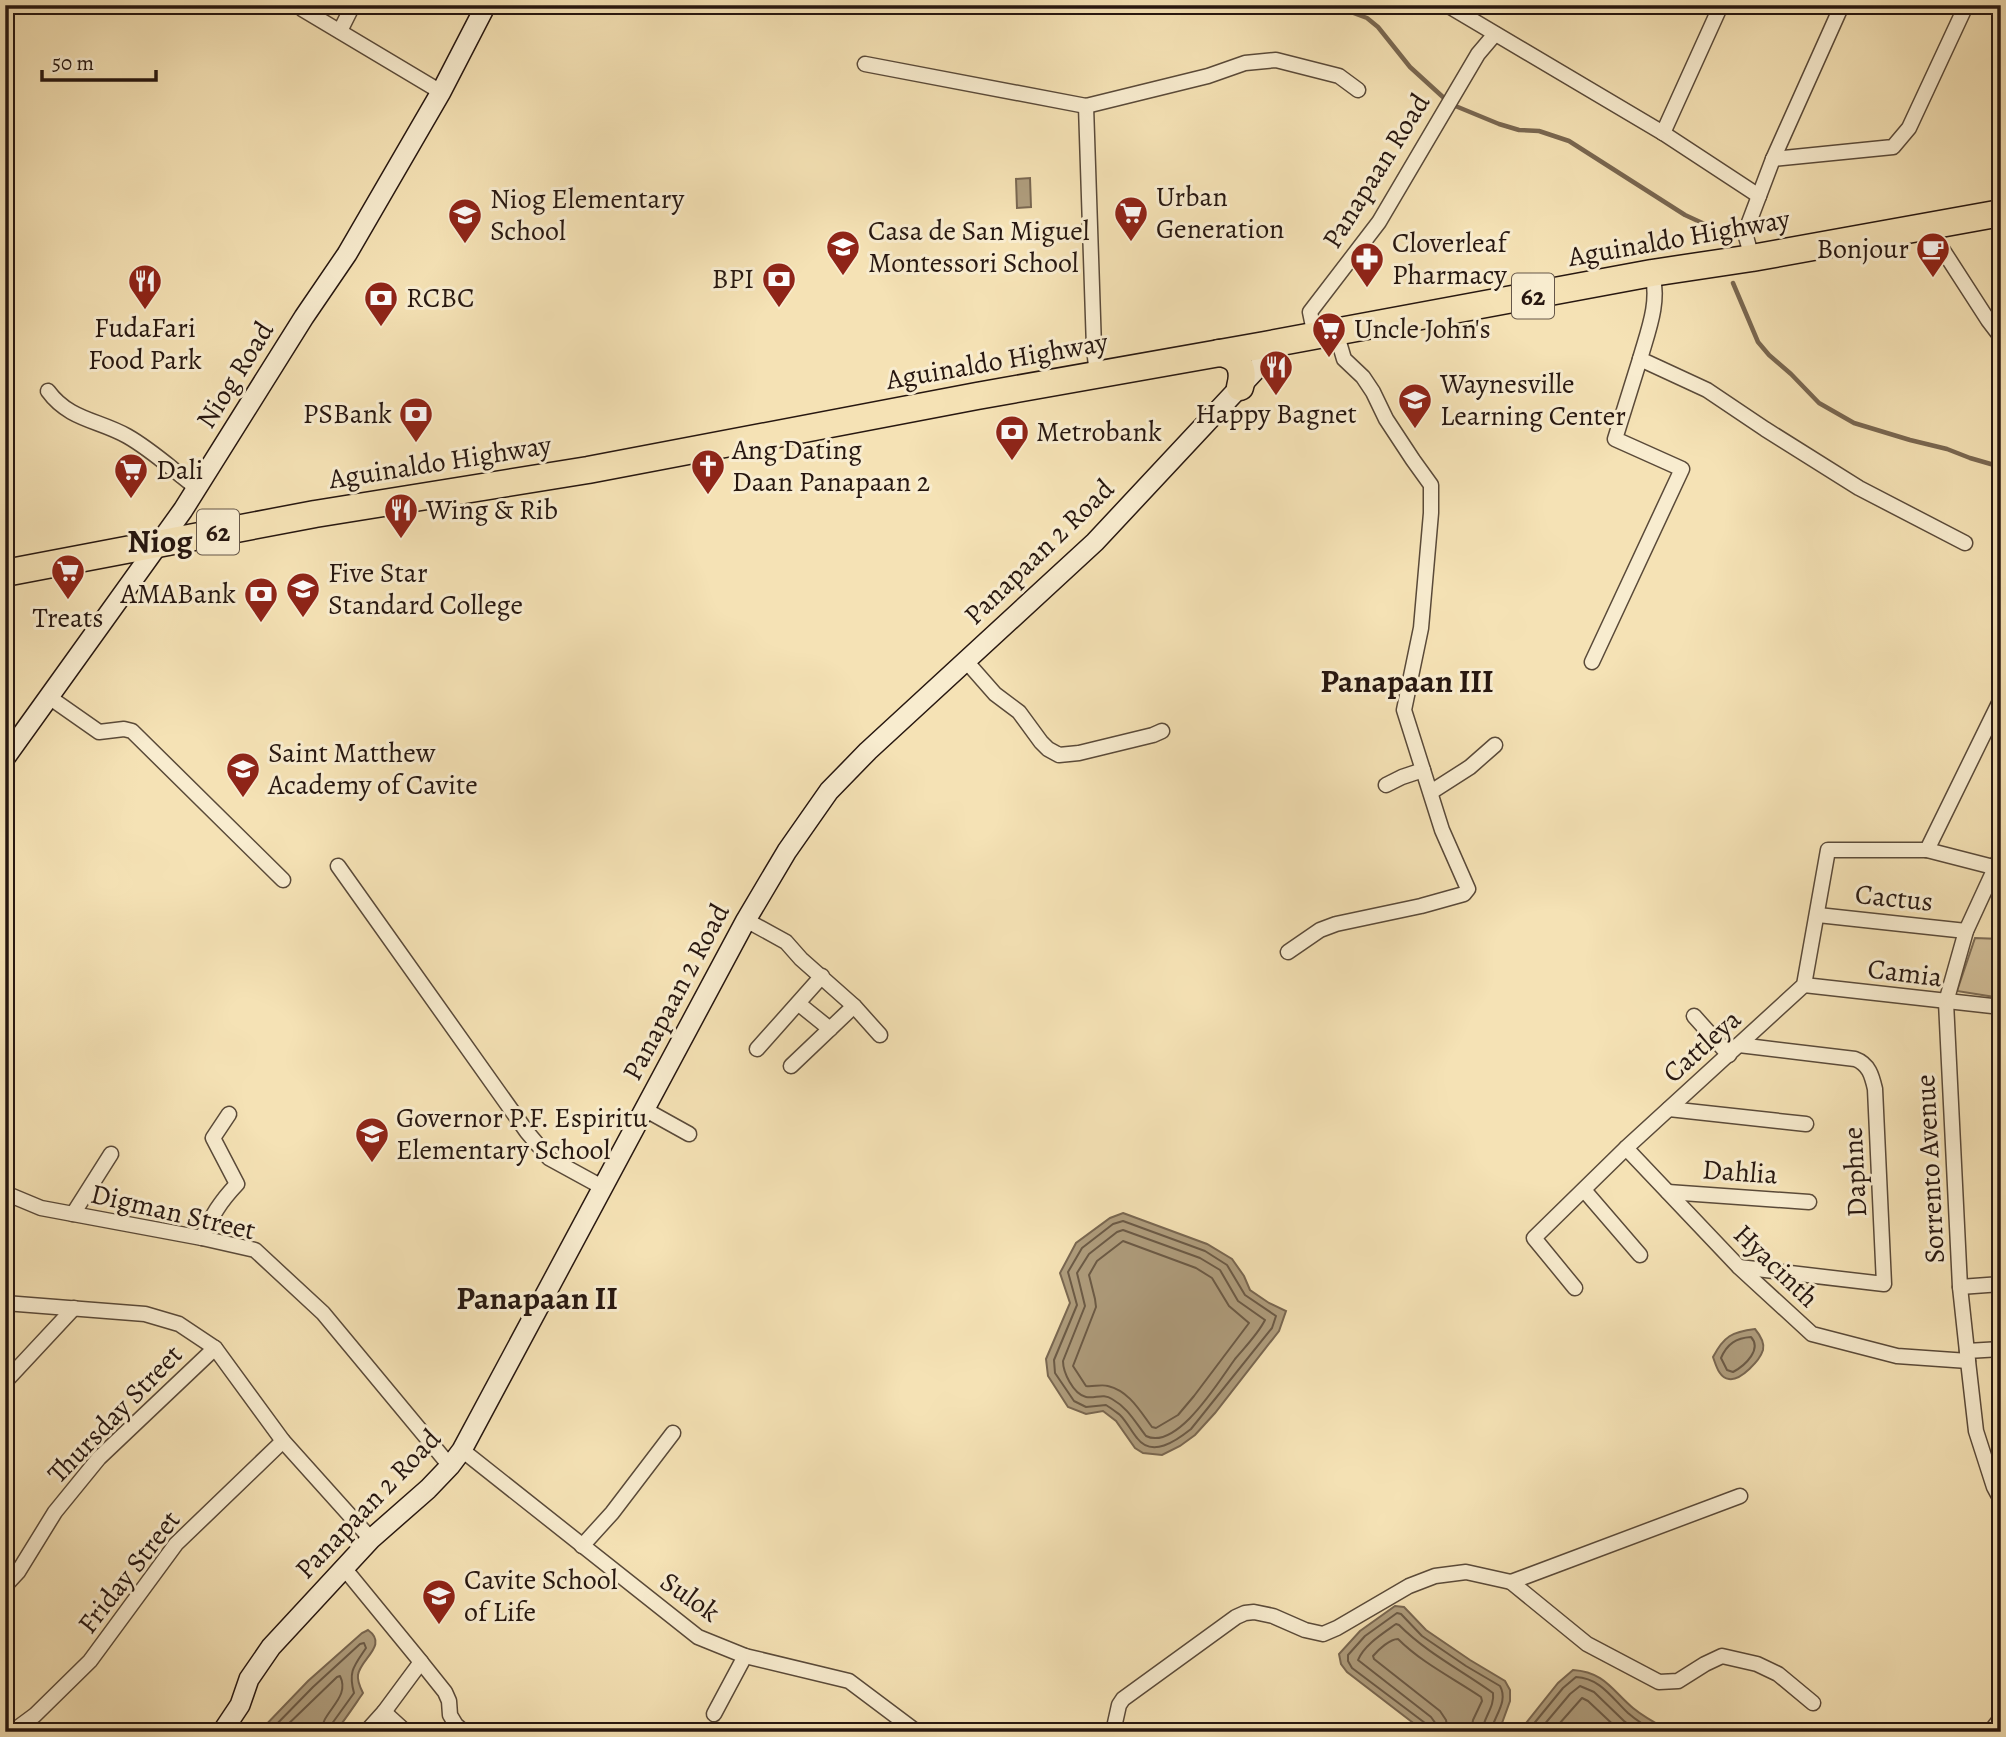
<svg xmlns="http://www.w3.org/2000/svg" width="2006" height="1737" font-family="Alegreya,serif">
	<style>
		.green { fill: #d2bf99; stroke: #7c6b54; stroke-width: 2 }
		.water { fill: #af9d7d; stroke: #796751; stroke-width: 2 }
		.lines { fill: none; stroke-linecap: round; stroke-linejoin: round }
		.shore { stroke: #6b5a46; stroke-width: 2 }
		.stream { stroke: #796751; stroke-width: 4.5 }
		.street-casing { stroke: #5a4a39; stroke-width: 17 }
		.secondary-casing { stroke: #271710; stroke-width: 22 }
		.highway-casing { stroke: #271710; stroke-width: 29 }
		.street { stroke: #f8eccf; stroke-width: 14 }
		.secondary { stroke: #f8eccf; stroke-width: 19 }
		.highway { stroke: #f5e2b5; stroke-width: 26 }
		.labels { text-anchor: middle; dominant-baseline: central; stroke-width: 6; stroke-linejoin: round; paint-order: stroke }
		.shield { fill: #f8eccf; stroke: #665749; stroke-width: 2 }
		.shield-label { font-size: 26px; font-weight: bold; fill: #271710 }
		.street-label { font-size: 28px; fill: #271710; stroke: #f8eccf }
		.poi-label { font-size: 28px; fill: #271710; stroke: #f8eccf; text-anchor: start }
		.quarter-label { font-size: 32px; font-weight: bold; fill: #271710; stroke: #f8eccf }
	</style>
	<rect width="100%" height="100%" fill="#f5e2b5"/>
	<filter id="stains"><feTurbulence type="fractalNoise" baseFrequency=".00286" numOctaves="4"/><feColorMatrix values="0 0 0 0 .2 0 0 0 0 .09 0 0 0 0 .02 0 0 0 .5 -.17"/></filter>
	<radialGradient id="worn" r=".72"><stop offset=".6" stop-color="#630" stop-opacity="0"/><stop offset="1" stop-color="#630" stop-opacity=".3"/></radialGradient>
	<!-- green -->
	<polygon class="green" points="1975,938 2001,939 2001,998 1957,991"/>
	<!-- water -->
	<g class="water">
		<polygon points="1030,178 1031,207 1017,208 1016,179"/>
		<polygon points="1123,1213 1207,1244 1232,1259 1244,1276 1250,1290 1269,1303 1286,1311 1279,1331 1215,1413 1195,1435 1180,1446 1162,1455 1143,1453 1135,1448 1116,1421 1103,1411 1086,1414 1068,1407 1048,1376 1046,1359 1070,1303 1060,1273 1076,1243 1110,1218"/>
		<path d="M1755,1329C1760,1335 1765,1342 1763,1350C1760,1360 1741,1381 1729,1379C1719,1378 1716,1365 1713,1357C1724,1336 1732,1332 1755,1329Z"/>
		<polygon points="1395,1606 1404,1607 1426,1630 1470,1660 1505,1681 1510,1690 1510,1701 1502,1723 1496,1732 1425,1732 1347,1672 1341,1664 1339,1654 1360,1631"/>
		<path d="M368,1630C389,1645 360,1659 358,1675C357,1681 360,1687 363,1693C354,1706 345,1720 335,1732H259L308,1681L362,1633Z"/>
		<path d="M1573,1670C1604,1672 1612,1690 1633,1708C1645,1718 1659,1725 1672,1732H1519L1558,1683Z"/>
	</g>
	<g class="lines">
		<!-- shore -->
		<g class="shore">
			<path d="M1123,1221L1205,1251L1227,1265L1245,1295L1276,1316L1272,1328L1191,1429C1176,1441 1152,1458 1137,1438C1131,1431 1127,1422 1120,1415C1116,1412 1111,1408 1106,1405L1086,1407L1074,1401L1055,1373L1054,1360L1077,1305L1068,1272L1082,1248L1113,1224Z"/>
			<path d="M1123,1230L1200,1258L1220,1270L1238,1301L1265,1320C1258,1334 1245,1347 1235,1359C1219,1381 1177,1451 1146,1436C1135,1422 1128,1408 1112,1399C1103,1393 1095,1399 1086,1397C1073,1394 1063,1372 1063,1361L1085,1306L1077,1273L1089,1254L1117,1232Z"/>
			<path d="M1123,1241L1196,1268L1212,1278L1229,1306L1249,1323L1194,1396L1178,1415L1156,1428L1152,1427C1140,1411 1129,1391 1108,1386C1101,1384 1093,1387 1086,1386L1073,1366L1096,1307L1095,1299L1089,1275L1097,1261Z"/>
			<path d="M1751,1337C1762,1349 1746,1365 1733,1372L1727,1370L1721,1358C1727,1344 1736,1338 1751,1337Z"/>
			<path d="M269,1732L313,1687L360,1644L364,1643L366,1648C354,1666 348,1671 354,1693L331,1725L330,1732"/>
			<path d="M280,1732L337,1677L340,1676C351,1698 322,1711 321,1732"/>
			<path d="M1428,1732L1425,1723L1352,1668L1348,1661V1655L1365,1636L1397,1613L1401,1614L1422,1636L1466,1666L1500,1686C1509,1702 1493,1717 1491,1732"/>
			<path d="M1437,1732L1436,1724L1431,1717L1358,1660C1364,1645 1382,1634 1396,1624L1399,1625C1427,1653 1461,1670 1493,1693C1495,1707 1483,1718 1482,1732"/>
			<path d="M1448,1732L1446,1720L1440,1711L1374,1659L1373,1656C1379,1649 1390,1639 1398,1639C1422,1663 1453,1678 1481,1697L1482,1701L1473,1720L1471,1732"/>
			<path d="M1527,1732L1563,1688L1576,1677C1600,1678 1612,1698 1628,1713C1636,1720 1647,1727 1657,1732"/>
			<polyline points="1538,1732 1570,1694 1580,1686 1594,1692 1624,1721 1639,1732"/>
			<polyline points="1552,1732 1582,1698 1588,1701 1621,1732"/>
		</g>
		<!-- stream -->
		<g class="stream">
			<polyline points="1332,5 1367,18 1378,27 1410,67 1444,98"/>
			<polyline points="1453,105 1499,124 1519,130 1539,131 1569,141 1685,215 1711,227 1720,234"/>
			<polyline points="1733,283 1758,342 1769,355 1791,374 1819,403 1854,423 1910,440 1947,449 1970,458 2001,467"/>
		</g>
		<!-- street casing -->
		<g class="street-casing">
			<g id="street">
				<polyline points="1447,5 1663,133 1759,196"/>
				<polyline points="302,9 441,92"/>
				<polyline points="340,31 353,5"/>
				<polyline points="865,64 1086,106 1208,76 1245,63 1276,60 1339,76 1358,90"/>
				<polyline points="1086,106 1094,348 1097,375"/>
				<polyline points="1663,133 1721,5"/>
				<polyline points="1773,159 1893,147 1909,128 1963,12 1963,5"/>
				<polyline points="1934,225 1937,241 1988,320 2001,337"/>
				<polyline points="1752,258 1745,233 1773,159 1842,5"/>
				<path d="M1652,273C1660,302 1648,331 1640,359L1707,390L1765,429L1859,488L1965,543"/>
				<polyline points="1315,336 1310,312 1379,222 1478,54 1495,34"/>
				<path d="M48,391C69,420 99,420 127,436C152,450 174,471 197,488"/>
				<polyline points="966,661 995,694 1019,712 1041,742 1048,749 1059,755 1079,753 1153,735 1162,731"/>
				<polyline points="1592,662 1682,469 1615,439 1640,359"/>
				<polyline points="49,697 99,732 124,729 132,731 283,880"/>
				<polyline points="1386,785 1402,777 1423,770"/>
				<polyline points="1431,792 1470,767 1495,745"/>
				<polyline points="1927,850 2001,699"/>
				<polyline points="2001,855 1966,931 1946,1002 1960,1287 1968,1361 1976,1431 1994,1487 2001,1500"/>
				<polyline points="338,866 527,1132 549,1158 602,1187"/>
				<polyline points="1818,915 1966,931"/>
				<polyline points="746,920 786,942 801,959 854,1006 880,1035"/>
				<polyline points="1288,952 1320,930 1336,924 1421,906 1464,894 1468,889 1442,830 1404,710 1421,628 1431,513 1431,485 1413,460 1386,419 1373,392 1363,377 1344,359 1336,332"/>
				<polyline points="1804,985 2001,1007"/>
				<polyline points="799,1004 830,1029"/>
				<polyline points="1694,1016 1729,1055"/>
				<polyline points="757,1049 822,976"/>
				<polyline points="791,1066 854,1006"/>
				<polyline points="644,1109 689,1134"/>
				<polyline points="1669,1109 1806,1124"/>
				<polyline points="1626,1148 1739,1267 1812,1334 1897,1356 1968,1361"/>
				<polyline points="1584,1190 1640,1255"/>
				<polyline points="1668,1192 1809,1202"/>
				<polyline points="5,1193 41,1208 202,1238 255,1250 323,1313 450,1466"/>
				<polyline points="73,1214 111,1154"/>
				<path d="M202,1238C212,1215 220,1202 237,1184L213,1138L229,1114"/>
				<path d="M1739,1267L1884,1284L1875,1089C1872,1076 1869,1064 1855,1059L1739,1045"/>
				<polyline points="1960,1287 2001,1284"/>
				<polyline points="1575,1288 1534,1238 1626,1148 1804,985 1828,850 1927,850 2001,869"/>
				<polyline points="5,1303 145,1314 179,1324 215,1348 283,1441 371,1539"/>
				<polyline points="1967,1351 2001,1349"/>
				<polyline points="5,1382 74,1308"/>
				<polyline points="462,1450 698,1637 745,1656 849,1681 917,1732"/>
				<polyline points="582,1546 612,1513 673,1433"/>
				<polyline points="344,1568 421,1662 384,1712 366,1732"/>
				<polyline points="1511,1582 1587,1644 1659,1682 1678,1681 1705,1664 1722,1656 1757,1664 1778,1674 1813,1703"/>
				<polyline points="5,1586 18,1572 55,1512 99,1458 215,1348"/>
				<polyline points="421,1662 445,1692 449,1701 450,1715 456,1725 464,1732"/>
				<polyline points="384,1712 406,1732"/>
				<polyline points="714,1714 745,1656"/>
				<polyline points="12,1732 35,1715 90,1661 176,1544 283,1441"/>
				<polyline points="1113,1732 1119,1705 1123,1699 1236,1617 1245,1613 1254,1612 1273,1616 1305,1630 1323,1634 1337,1628 1409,1586 1435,1576 1466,1572 1511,1582 1740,1496"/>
				<polyline points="1990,1732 2001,1718"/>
			</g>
		</g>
		<!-- secondary casing -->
		<g class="secondary-casing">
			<g id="secondary">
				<polyline points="5,758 183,510 304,317 347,254 441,92 486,5"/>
				<polyline points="222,1732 240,1705 249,1679 271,1647 371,1539 428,1489 450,1466 462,1450 746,920 787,851 829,791 868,751 1095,542 1266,359 1265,345"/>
			</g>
		</g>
		<!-- highway casing -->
		<g class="highway-casing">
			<g id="highway">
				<path d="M1219,353C1239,355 1245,369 1240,387"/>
				<polyline points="5,573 315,514 588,470 977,396 1265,345 1652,273 1752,258 2001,213"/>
			</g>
		</g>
		<!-- street -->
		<use href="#street" class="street"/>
		<!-- secondary -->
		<use href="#secondary" class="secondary"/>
		<!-- highway -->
		<use href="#highway" class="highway"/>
	</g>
	<!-- icons -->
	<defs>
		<g id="supermarket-pin" transform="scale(1.75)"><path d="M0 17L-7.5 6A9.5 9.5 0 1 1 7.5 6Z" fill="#8f2418" stroke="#f8eccf"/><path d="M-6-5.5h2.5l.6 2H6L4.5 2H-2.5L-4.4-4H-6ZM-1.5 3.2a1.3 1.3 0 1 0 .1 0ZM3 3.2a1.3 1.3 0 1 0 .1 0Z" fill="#fff"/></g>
		<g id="school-pin" transform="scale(1.75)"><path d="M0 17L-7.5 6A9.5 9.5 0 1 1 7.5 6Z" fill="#8f2418" stroke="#f8eccf"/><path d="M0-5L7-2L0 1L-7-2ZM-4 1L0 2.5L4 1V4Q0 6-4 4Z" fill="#fff"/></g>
		<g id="cafe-pin" transform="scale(1.75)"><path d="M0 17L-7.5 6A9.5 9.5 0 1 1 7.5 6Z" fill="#8f2418" stroke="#f8eccf"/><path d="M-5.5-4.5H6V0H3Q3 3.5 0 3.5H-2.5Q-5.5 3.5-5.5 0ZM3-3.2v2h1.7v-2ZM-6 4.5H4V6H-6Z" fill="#fff"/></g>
		<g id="pharmacy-pin" transform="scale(1.75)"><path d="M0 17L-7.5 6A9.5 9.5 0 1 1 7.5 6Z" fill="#8f2418" stroke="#f8eccf"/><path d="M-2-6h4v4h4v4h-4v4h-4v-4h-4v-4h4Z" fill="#fff"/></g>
		<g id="bank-pin" transform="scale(1.75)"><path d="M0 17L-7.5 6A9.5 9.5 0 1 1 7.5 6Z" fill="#8f2418" stroke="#f8eccf"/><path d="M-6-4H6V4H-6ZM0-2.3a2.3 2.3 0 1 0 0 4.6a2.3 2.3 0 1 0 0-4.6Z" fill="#fff"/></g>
		<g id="restaurant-pin" transform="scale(1.75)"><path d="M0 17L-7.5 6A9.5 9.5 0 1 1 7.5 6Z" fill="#8f2418" stroke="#f8eccf"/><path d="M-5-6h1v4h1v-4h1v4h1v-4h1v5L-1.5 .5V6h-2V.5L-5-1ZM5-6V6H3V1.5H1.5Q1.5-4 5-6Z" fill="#fff"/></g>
		<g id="church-pin" transform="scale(1.75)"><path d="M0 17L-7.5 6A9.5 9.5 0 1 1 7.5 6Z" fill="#8f2418" stroke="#f8eccf"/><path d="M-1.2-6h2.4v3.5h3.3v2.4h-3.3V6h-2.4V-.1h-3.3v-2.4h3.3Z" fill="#fff"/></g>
		<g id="university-pin" transform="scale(1.75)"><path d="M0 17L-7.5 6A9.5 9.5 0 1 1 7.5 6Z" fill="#8f2418" stroke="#f8eccf"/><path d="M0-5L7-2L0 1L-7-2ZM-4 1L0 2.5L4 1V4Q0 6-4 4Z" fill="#fff"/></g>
	</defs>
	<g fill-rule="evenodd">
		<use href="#supermarket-pin" x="1131" y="213"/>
		<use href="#school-pin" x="465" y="215"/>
		<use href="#school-pin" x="843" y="247"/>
		<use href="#cafe-pin" x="1933" y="249"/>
		<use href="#pharmacy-pin" x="1367" y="259"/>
		<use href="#bank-pin" x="779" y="279"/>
		<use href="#restaurant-pin" x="145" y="281"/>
		<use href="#bank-pin" x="381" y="298"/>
		<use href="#supermarket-pin" x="1329" y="329"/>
		<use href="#restaurant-pin" x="1276" y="367"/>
		<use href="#school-pin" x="1415" y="400"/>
		<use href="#bank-pin" x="416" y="414"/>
		<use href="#bank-pin" x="1012" y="432"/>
		<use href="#church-pin" x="708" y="466"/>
		<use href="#supermarket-pin" x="131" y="470"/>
		<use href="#restaurant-pin" x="401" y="510"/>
		<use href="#supermarket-pin" x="68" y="571"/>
		<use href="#university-pin" x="303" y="589"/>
		<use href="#bank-pin" x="261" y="594"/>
		<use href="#school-pin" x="243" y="769"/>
		<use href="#school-pin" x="372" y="1134"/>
		<use href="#school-pin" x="439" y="1596"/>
	</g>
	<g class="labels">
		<!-- shield labels -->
		<g class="shield">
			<rect x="1512" y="273.5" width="42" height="45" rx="5"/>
			<rect x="197" y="509.5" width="42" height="45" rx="5"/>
		</g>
		<g class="shield-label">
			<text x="1533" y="296">62</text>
			<text x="218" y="532">62</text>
		</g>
		<!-- street labels -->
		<g class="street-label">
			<text transform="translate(1376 171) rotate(-58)">Panapaan Road</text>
			<text transform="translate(1679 238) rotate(-10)">Aguinaldo Highway</text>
			<text transform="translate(997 361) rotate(-10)">Aguinaldo Highway</text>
			<text transform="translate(235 375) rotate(-58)">Niog Road</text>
			<text transform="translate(440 462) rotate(-9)">Aguinaldo Highway</text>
			<text transform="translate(1039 552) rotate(-44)">Panapaan 2 Road</text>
			<text transform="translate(1894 898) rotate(6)">Cactus</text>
			<text transform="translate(1905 973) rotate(7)">Camia</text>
			<text transform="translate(676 992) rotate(-62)">Panapaan 2 Road</text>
			<text transform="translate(1702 1046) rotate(-42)">Cattleya</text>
			<text transform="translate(1930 1169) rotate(-93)">Sorrento Avenue</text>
			<text transform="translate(1740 1172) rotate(4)">Dahlia</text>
			<text transform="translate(1855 1172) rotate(-93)">Daphne</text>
			<text transform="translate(173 1212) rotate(13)">Digman Street</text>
			<text transform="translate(1776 1266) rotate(44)">Hyacinth</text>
			<text transform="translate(115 1414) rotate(-46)">Thursday Street</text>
			<text transform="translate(368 1504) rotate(-46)">Panapaan 2 Road</text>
			<text transform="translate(129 1572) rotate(-52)">Friday Street</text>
			<text transform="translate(690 1597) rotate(35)">Sulok</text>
		</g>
		<!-- poi labels -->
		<g class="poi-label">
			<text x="1156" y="197">Urban<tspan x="1156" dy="32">Generation</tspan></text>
			<text x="490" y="199">Niog Elementary<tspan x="490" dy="32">School</tspan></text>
			<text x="868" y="231">Casa de San Miguel<tspan x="868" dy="32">Montessori School</tspan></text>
			<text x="1392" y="243">Cloverleaf<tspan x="1392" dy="32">Pharmacy</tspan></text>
			<text x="1909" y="249" text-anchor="end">Bonjour</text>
			<text x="754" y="279" text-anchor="end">BPI</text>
			<text x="406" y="298">RCBC</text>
			<text x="145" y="328" text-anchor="middle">FudaFari<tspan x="145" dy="32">Food Park</tspan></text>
			<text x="1354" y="329">Uncle John's</text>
			<text x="1440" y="384">Waynesville<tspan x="1440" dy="32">Learning Center</tspan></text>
			<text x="392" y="414" text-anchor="end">PSBank</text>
			<text x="1276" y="414" text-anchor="middle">Happy Bagnet</text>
			<text x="1036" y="432">Metrobank</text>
			<text x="732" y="450">Ang Dating<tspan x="732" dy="32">Daan Panapaan 2</tspan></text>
			<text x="156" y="470">Dali</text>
			<text x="426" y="510">Wing &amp; Rib</text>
			<text x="328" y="573">Five Star<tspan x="328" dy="32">Standard College</tspan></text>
			<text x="236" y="594" text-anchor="end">AMABank</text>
			<text x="68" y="618" text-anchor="middle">Treats</text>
			<text x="268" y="753">Saint Matthew<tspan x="268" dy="32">Academy of Cavite</tspan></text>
			<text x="396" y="1118">Governor P.F. Espiritu<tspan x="396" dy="32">Elementary School</tspan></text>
			<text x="464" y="1580">Cavite School<tspan x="464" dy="32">of Life</tspan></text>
		</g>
		<!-- quarter labels -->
		<g class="quarter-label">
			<text x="160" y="541">Niog</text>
			<text x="1407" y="681">Panapaan III</text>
			<text x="537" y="1298">Panapaan II</text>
		</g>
	</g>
	<!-- margin -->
	<rect width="2006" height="1737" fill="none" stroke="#f5e2b5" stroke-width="28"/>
	<rect x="7" y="7" width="1992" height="1723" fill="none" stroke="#271710" stroke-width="3.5"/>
	<rect x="14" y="14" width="1978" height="1709" fill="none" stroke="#271710" stroke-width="2"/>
	<!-- scale -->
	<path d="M42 70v10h114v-10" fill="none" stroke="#271710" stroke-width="3.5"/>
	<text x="52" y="70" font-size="21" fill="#271710" stroke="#f8eccf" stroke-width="5" paint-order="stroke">50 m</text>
	<rect width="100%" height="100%" filter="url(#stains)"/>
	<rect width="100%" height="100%" fill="url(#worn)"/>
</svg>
